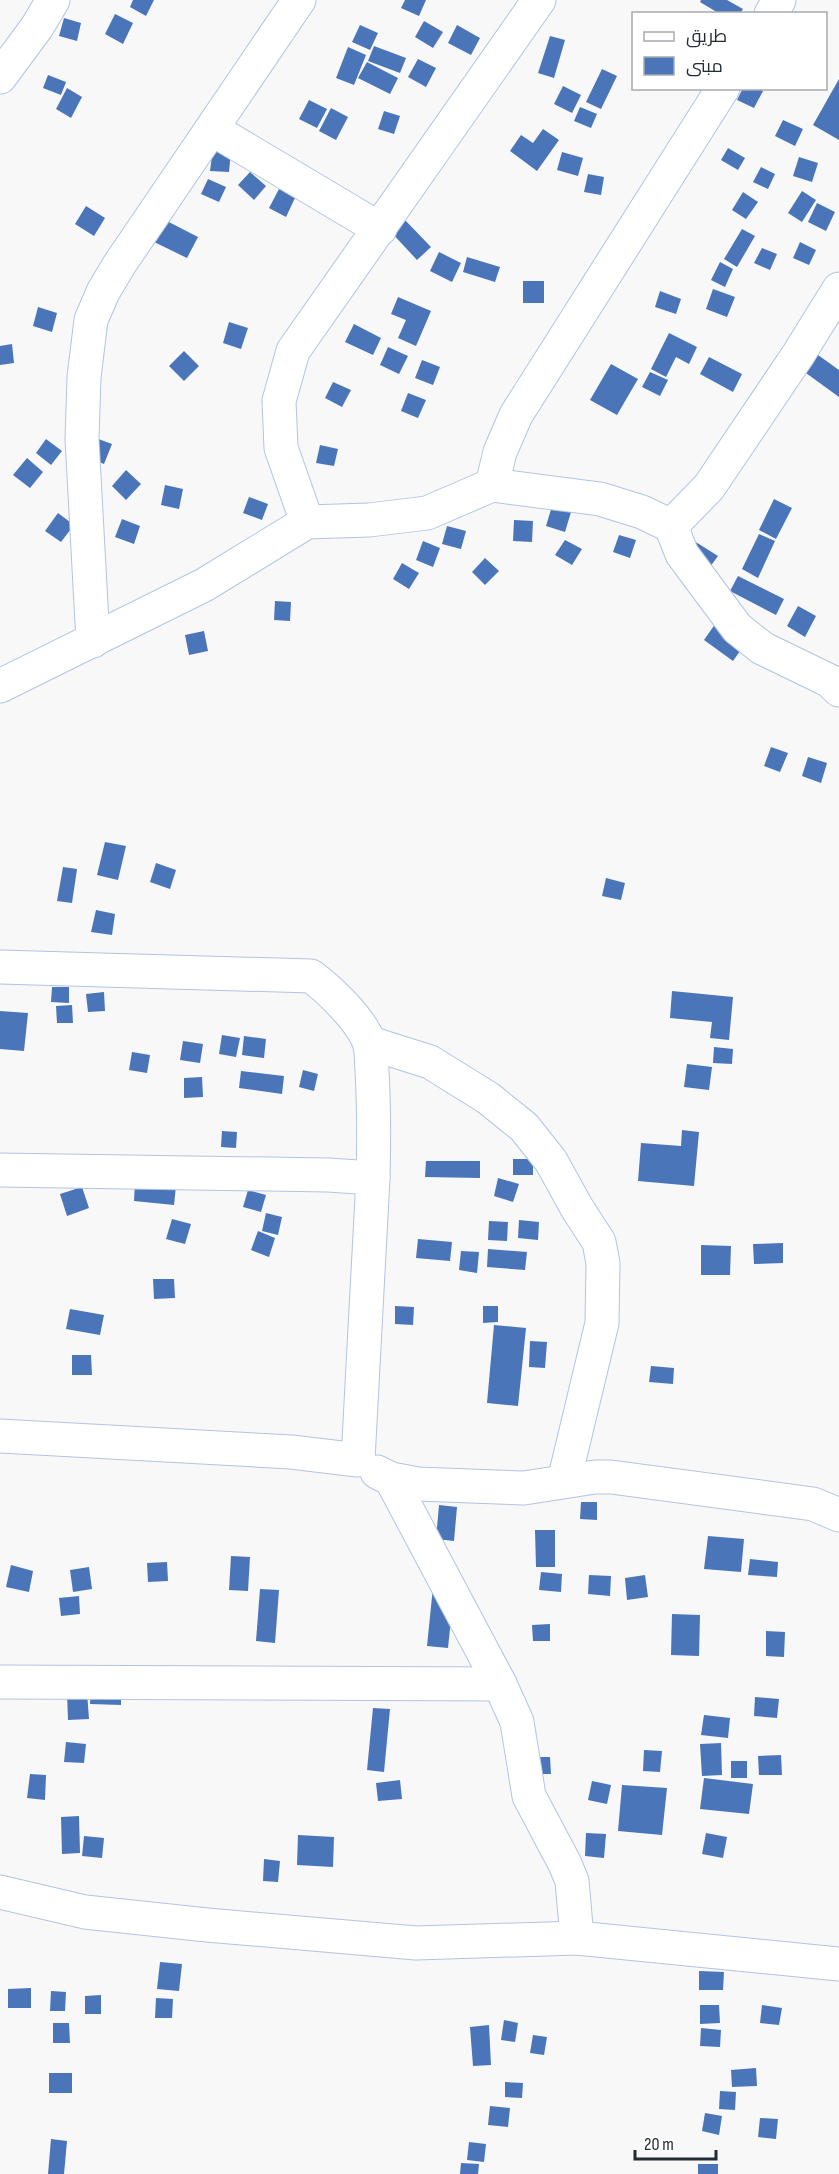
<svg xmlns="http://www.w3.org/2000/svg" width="839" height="2174" font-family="'Sofia Sans Condensed',Cairo,sans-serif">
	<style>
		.building { fill: #4a75b9 }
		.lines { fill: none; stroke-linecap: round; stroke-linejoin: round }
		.minor-casing { stroke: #b1c4e3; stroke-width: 35 }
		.minor { stroke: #fff; stroke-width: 33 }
	</style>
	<rect width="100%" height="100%" fill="#f8f8f8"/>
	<!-- building -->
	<g class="building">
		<polygon points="133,0 154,0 146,16 130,7"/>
		<polygon points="405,0 426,0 419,16 401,8"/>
		<polygon points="701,0 727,0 743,9 740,14 720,14 700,2"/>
		<polygon points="115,14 133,23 123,44 105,34"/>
		<polygon points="64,18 81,23 77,41 59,36"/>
		<polygon points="424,21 443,32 433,48 415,37"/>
		<polygon points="360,25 378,33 370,50 352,42"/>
		<polygon points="457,25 480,38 471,55 448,43"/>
		<polygon points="550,36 565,40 554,78 538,73"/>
		<polygon points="374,46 406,58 400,73 368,61"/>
		<polygon points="348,47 366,55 354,85 336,78"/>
		<polygon points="418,59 436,68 426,87 408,77"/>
		<polygon points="367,62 398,78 390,94 358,78"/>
		<polygon points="602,69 617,76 601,109 586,102"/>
		<polygon points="48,75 66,82 61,95 43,88"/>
		<polygon points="839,79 839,140 813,125"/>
		<polygon points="563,86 581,95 572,113 554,104"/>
		<polygon points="67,88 82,97 71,118 56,109"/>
		<polygon points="743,88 759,88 763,91 754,108 737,100"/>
		<polygon points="309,100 327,109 317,128 299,119"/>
		<polygon points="580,107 597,114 591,128 574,121"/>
		<polygon points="331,108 348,117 336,140 319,131"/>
		<polygon points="384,111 400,116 394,134 378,129"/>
		<polygon points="783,120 803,129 795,146 775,136"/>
		<polygon points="543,129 559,140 537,171 510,151 521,135 533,143"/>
		<polygon points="213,148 231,150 229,172 210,171"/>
		<polygon points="728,148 745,158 738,170 721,160"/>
		<polygon points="562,152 583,158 578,176 557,170"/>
		<polygon points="799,157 818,163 812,182 793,176"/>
		<polygon points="761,167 775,174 768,189 753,182"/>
		<polygon points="250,172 266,186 254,200 238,185"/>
		<polygon points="588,174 604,177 601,195 584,192"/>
		<polygon points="208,179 226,187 219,202 201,194"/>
		<polygon points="279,189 295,198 286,217 269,208"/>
		<polygon points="802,191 816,200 802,222 788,213"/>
		<polygon points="743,192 758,202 746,219 732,210"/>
		<polygon points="817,203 835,212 826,231 808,222"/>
		<polygon points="86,206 105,218 94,236 75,224"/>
		<polygon points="161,218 198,237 187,258 150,240"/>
		<polygon points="404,219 431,247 417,260 390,231"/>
		<polygon points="742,229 755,236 737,267 724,259"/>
		<polygon points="800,242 816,250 809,265 793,258"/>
		<polygon points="762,248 777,254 770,270 754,263"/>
		<polygon points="439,252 461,263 452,282 430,271"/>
		<polygon points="467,257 500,267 495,282 463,272"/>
		<polygon points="720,262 733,269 725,287 711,280"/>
		<rect x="523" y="281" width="21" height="22"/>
		<polygon points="713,289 735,297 727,317 706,309"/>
		<polygon points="660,291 681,299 676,314 655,307"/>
		<polygon points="398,297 431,311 416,346 398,338 406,320 391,314"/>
		<polygon points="38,307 57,313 52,332 33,326"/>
		<polygon points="229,322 248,328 241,349 223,343"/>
		<polygon points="354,324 381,338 373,355 345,342"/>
		<polygon points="669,333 697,347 689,364 676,357 666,377 651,369"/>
		<polygon points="12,344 14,363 0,365 0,346"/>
		<polygon points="388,347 408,356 399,374 380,365"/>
		<polygon points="811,350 839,370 839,397 799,368"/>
		<polygon points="184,351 199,366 184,381 169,366"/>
		<polygon points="709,357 742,374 733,392 700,374"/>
		<polygon points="422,360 440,367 433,385 415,378"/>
		<polygon points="611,364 638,379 617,415 590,400"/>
		<polygon points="650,372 668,380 660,396 642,387"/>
		<polygon points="333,382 351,390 342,407 325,398"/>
		<polygon points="408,393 426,400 418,418 401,411"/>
		<polygon points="93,437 112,444 104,464 86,457"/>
		<polygon points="46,439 62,451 51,465 36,453"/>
		<polygon points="320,445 338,449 334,466 316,463"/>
		<polygon points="27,458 43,472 30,488 13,475"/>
		<polygon points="126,470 141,484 126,500 112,486"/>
		<polygon points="165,485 183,489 179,509 161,505"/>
		<polygon points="249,497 268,504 262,520 243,513"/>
		<polygon points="774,499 792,508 776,539 759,530"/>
		<polygon points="552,506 571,512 565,532 546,526"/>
		<polygon points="58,513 74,525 61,542 45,531"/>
		<polygon points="122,519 140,526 134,544 115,537"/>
		<polygon points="514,520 533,521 532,542 513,541"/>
		<polygon points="447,526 466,531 461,549 442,544"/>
		<polygon points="759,534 775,541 758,578 742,569"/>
		<polygon points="619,535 636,540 630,558 613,552"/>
		<polygon points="691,539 718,556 710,567"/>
		<polygon points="565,540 582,549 572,565 555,555"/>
		<polygon points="423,541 440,548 433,567 416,560"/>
		<polygon points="485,558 499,571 485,585 472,572"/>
		<polygon points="402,563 419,573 409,589 393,579"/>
		<polygon points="738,576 784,599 776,615 730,591"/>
		<polygon points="275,601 291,602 290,621 274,620"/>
		<polygon points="798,606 816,616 805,637 787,626"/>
		<polygon points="718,620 747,641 733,661 704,640"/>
		<polygon points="204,631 208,651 189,655 185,635"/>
		<polygon points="771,747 788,753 780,772 764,766"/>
		<polygon points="808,757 827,763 821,783 802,776"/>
		<polygon points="105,842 126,846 118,880 97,875"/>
		<polygon points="156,863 176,870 170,889 150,882"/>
		<polygon points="63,867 77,869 72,903 57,901"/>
		<polygon points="606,878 625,883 621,900 602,896"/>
		<polygon points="96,910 115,914 112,935 91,932"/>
		<polygon points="52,987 69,987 69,1003 51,1002"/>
		<polygon points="672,991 733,997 729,1040 710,1038 712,1022 670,1018"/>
		<polygon points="104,992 105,1011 88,1012 86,994"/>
		<polygon points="72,1005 73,1023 57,1023 56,1006"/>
		<polygon points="0,1011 28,1013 24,1051 0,1049"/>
		<polygon points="222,1035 240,1038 236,1057 219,1054"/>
		<polygon points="244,1036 266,1039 264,1058 242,1055"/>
		<polygon points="183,1041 203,1044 200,1063 180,1060"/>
		<polygon points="714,1047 733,1049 732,1064 713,1063"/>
		<polygon points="132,1052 150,1055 147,1073 129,1070"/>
		<polygon points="687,1064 712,1067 709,1090 684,1087"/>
		<polygon points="303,1070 318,1074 314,1091 299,1087"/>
		<polygon points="241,1071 284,1076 282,1094 239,1088"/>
		<polygon points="202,1077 203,1097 184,1098 184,1078"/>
		<polygon points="682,1130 699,1132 694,1186 638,1181 641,1143 681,1146"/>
		<polygon points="222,1131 237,1132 236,1148 221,1147"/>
		<rect x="513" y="1159" width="20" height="16"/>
		<polygon points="426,1161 480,1161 480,1178 425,1177"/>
		<polygon points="498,1178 519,1184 513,1202 494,1196"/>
		<polygon points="135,1183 176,1186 174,1205 134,1201"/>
		<polygon points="82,1187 89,1208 67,1216 60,1194"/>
		<polygon points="248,1190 266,1195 261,1212 243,1207"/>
		<polygon points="266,1213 282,1217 278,1235 262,1231"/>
		<polygon points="172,1219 191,1224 185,1244 166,1239"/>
		<polygon points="519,1220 539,1222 538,1240 518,1238"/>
		<polygon points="489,1221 508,1222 507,1241 488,1240"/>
		<polygon points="258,1231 275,1238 269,1257 251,1250"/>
		<polygon points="418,1239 452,1242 450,1261 416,1258"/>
		<polygon points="783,1243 783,1263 754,1264 753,1244"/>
		<polygon points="701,1245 731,1246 730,1275 701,1275"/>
		<polygon points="488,1249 527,1252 525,1270 487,1267"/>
		<polygon points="461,1251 479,1252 477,1273 459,1270"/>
		<polygon points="153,1279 174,1279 175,1298 154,1299"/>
		<polygon points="395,1306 414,1307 413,1325 395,1324"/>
		<polygon points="483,1306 498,1306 498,1322 483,1323"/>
		<polygon points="70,1309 104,1315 100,1335 66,1329"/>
		<polygon points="494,1325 526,1328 518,1406 487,1403"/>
		<polygon points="530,1341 547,1342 545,1368 529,1367"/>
		<polygon points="72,1355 91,1355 92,1375 72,1375"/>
		<polygon points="651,1366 674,1368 673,1384 649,1382"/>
		<polygon points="581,1502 597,1502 597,1520 580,1519"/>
		<polygon points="439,1505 457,1507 454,1541 436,1539"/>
		<polygon points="535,1530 555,1530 555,1567 536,1567"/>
		<polygon points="708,1536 744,1539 741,1572 704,1569"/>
		<polygon points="231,1556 250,1557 248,1591 229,1590"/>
		<polygon points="750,1559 778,1562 777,1577 748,1575"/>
		<polygon points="167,1562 168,1581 148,1582 147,1563"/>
		<polygon points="11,1565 33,1571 29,1592 6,1587"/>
		<polygon points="89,1567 92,1589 73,1592 70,1570"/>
		<polygon points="541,1572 562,1574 561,1592 539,1590"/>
		<polygon points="589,1575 611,1576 610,1596 588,1594"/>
		<polygon points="645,1575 648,1597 627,1600 625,1578"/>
		<polygon points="433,1587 454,1590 448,1648 427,1646"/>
		<polygon points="260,1589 279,1590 275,1643 256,1641"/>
		<polygon points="79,1596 80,1614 61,1616 59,1598"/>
		<polygon points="672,1614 700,1615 699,1656 671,1655"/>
		<polygon points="550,1624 550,1641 533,1641 532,1625"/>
		<polygon points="766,1631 785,1632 784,1657 766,1656"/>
		<polygon points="91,1686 121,1687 121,1705 90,1704"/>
		<polygon points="87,1692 89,1719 68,1720 67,1693"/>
		<polygon points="755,1697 779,1699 777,1718 754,1716"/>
		<polygon points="373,1708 390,1709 384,1772 367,1770"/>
		<polygon points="704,1715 730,1718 728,1738 701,1735"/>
		<polygon points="66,1742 86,1744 84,1763 64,1762"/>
		<polygon points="721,1743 722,1775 702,1776 700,1744"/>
		<polygon points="644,1750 662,1751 660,1772 643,1771"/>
		<polygon points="781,1755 782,1775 759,1775 758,1756"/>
		<polygon points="532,1757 550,1757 551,1774 532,1774"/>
		<rect x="731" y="1761" width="16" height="17"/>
		<polygon points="30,1774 46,1775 45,1800 27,1798"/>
		<polygon points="704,1778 753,1784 749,1814 700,1809"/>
		<polygon points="400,1780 402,1799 378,1801 376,1783"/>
		<polygon points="592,1781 611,1785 607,1804 588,1800"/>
		<polygon points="622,1785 667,1788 662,1835 618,1831"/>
		<polygon points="79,1816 80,1853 62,1854 61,1817"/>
		<polygon points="586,1833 606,1834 604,1858 585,1856"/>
		<polygon points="706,1833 727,1837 723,1858 702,1854"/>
		<polygon points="298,1835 334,1837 333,1867 297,1865"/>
		<polygon points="84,1836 104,1838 102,1858 82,1856"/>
		<polygon points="264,1859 280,1861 278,1882 263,1881"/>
		<polygon points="160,1962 182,1964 179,1991 157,1989"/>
		<polygon points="699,1971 724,1972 723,1990 699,1990"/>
		<polygon points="31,1988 31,2008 8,2008 8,1989"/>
		<polygon points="51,1991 66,1992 65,2011 50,2011"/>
		<polygon points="101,1995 101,2014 85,2014 85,1996"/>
		<polygon points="156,1998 173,1999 172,2018 155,2018"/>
		<polygon points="700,2005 719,2005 720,2023 700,2024"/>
		<polygon points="762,2005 782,2008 779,2025 760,2023"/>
		<polygon points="504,2020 518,2023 515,2042 501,2040"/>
		<polygon points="53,2023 69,2023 70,2043 53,2043"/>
		<polygon points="489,2025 491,2065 473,2066 470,2027"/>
		<polygon points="701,2028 721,2030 720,2047 700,2046"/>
		<polygon points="533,2035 547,2037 544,2055 530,2053"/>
		<polygon points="756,2068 757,2086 732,2087 731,2070"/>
		<rect x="49" y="2073" width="23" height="20"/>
		<polygon points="505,2082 523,2083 522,2098 505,2097"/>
		<polygon points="720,2091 736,2092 735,2110 719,2109"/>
		<polygon points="490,2106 510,2108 508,2127 488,2125"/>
		<polygon points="705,2113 722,2116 719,2135 702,2131"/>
		<polygon points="760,2118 778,2119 776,2139 758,2137"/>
		<polygon points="51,2139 67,2141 64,2174 48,2174"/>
		<polygon points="469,2142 486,2144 484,2162 467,2160"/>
		<polygon points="461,2163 479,2164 478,2174 460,2174"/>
		<rect x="698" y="2164" width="20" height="10"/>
	</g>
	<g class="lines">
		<!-- minor casing -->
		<g class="minor-casing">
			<g id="minor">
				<polyline points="771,14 779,0"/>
				<polyline points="0,77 37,27 53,0"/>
				<polyline points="212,129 380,229"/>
				<polyline points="492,485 500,452 516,415 723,88"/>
				<polyline points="307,522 281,448 279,401 293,351 539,0"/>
				<polyline points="671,526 682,554 737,628 762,648 830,681 839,690"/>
				<polyline points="93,641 82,439 84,377 91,320 103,292 119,265 299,0"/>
				<polyline points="0,686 204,585 307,522 369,520 427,513 492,485 600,499 642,512 671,526 709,487 798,355 839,289"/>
				<path d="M0,967L311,976C330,990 361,1020 369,1042C372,1050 371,1062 372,1070C374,1106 374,1142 373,1178"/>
				<polyline points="370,1043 430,1062 488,1098 524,1127 551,1161 577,1208 599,1242 603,1263 602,1323 564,1481"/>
				<polyline points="0,1170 328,1175 373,1178 358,1460 291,1452 0,1436"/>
				<polyline points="377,1472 391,1479 418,1484 524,1488 595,1477 611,1477 813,1504 839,1515"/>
				<polyline points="391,1479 500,1684 517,1722 529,1796 565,1864 572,1881 577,1938"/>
				<polyline points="0,1682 500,1684"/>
				<polyline points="0,1892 85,1912 207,1925 416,1943 577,1938 839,1964"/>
			</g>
		</g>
		<!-- minor -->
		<use href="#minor" class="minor"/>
	</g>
	<!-- legend -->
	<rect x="632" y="12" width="195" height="78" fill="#ffffff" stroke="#a7aaaf" stroke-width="1.5"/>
	<rect x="644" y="32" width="30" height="9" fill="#ffffff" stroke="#a7aaaf" stroke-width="1.5"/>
	<text x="686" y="42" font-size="18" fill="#232b36">طريق</text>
	<rect x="644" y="57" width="30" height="18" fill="#4a75b9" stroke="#a7aaaf" stroke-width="1.5"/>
	<text x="686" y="72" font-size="18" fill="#232b36">مبنى</text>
	<!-- scale -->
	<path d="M635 2150v9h81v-9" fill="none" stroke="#232b36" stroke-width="3"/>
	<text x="644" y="2150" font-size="18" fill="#232b36" stroke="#ffffff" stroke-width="4.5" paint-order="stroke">20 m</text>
</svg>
